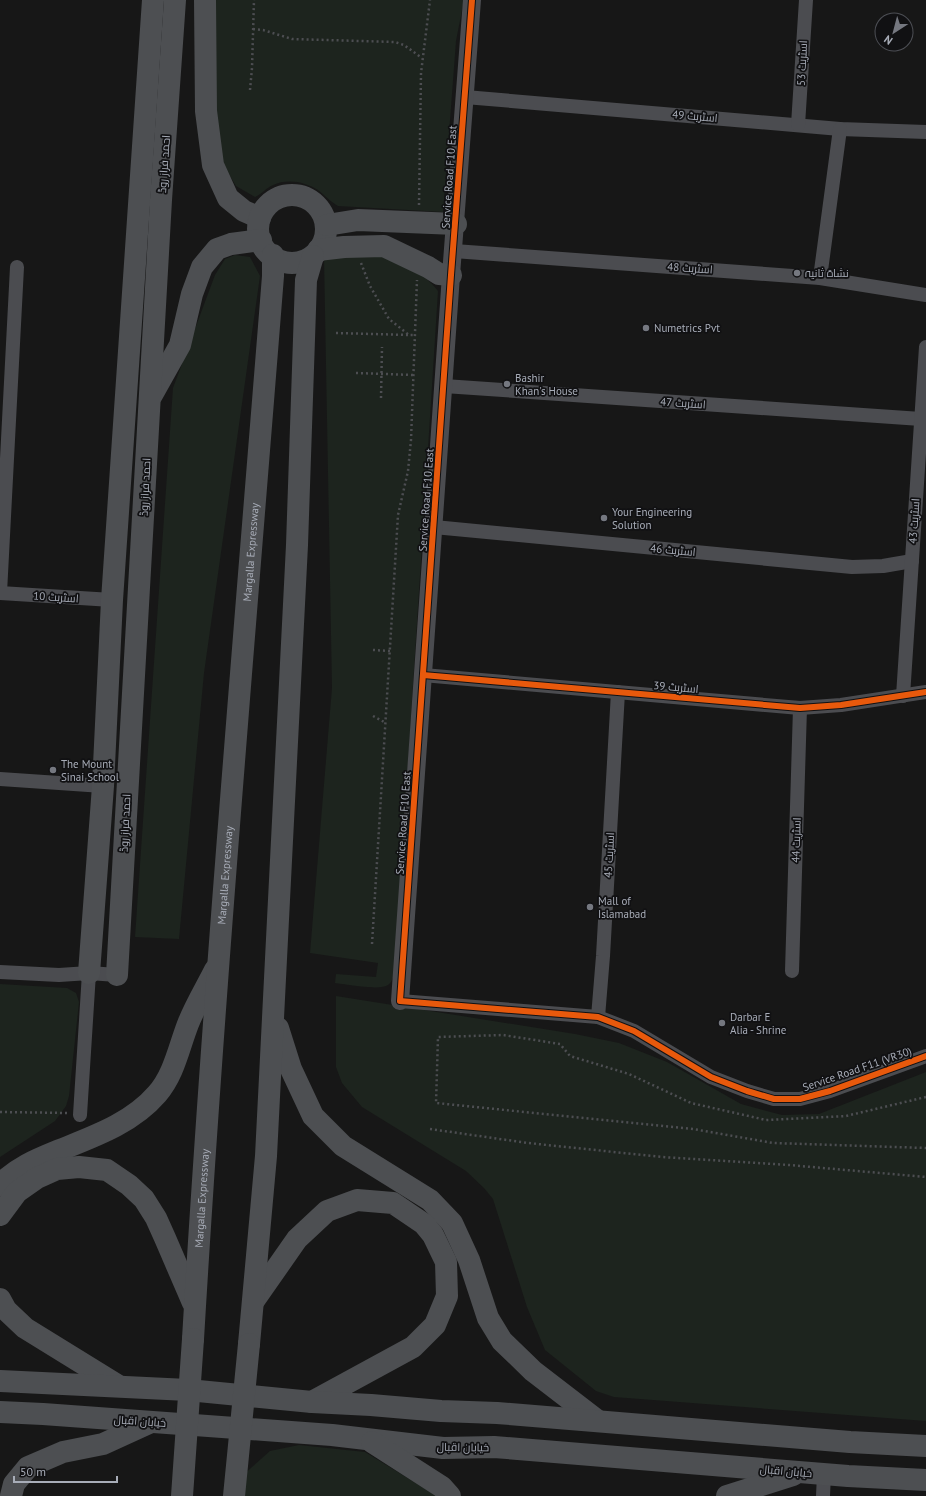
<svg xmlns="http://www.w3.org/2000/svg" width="926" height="1496" font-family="'PT Sans',Cairo,sans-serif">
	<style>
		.green { fill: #1d241e }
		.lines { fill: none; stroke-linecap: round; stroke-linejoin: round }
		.path { stroke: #4d4e52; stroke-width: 2.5; stroke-dasharray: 2 3; stroke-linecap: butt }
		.minor { stroke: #4b4c50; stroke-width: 14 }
		.tertiary { stroke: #4b4c50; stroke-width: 18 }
		.primary { stroke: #4d4f52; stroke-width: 22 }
		.primary-bridge { stroke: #4d4f52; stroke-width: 22 }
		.cycleway-casing { stroke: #111113; stroke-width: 8 }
		.cycleway { stroke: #e8590c; stroke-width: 6 }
		.poi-dot { fill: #757880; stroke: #111113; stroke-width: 1.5 }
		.labels { text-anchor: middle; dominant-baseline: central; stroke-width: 3.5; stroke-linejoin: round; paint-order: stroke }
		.street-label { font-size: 11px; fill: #a8adb8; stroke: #111113 }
		.poi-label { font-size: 11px; fill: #a8adb8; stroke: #111113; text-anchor: start }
	</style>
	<rect width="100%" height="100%" fill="#171717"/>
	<!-- green -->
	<g class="green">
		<path d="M211,0H464L456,41L443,212L338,206C329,201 325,195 318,190C306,182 287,178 273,185C266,188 262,194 255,197L236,186L221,161L212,114Z"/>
		<path d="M379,252L410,264L432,284L438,291L395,969C394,975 393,981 388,985C380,991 345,984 335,983L336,974L376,977L378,963L310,953L332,688L324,257Z"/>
		<polygon points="235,255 250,257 260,276 204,673 179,939 135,937 173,388 215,275 225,259"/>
		<polygon points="0,984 67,988 76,993 79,1002 69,1096 66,1106 55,1121 0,1157"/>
		<polygon points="336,996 575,1034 619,1043 667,1062 741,1104 782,1115 819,1114 926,1072 926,1421 614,1397 596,1391 545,1350 527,1307 493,1199 484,1188 466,1171 362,1107 342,1083 336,1067"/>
		<polygon points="299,1445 365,1452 437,1496 243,1496 243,1475 270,1451"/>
	</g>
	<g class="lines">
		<!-- path -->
		<g class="path">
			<polyline points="253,29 263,30 292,39 395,42 404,45 422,58"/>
			<polyline points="250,90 252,68 254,0"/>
			<polyline points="419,205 421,73 430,0"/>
			<polyline points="361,263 370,286 389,319 409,335 414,335"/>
			<polyline points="336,333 409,335"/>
			<polyline points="356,373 413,375"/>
			<polyline points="381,398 382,347"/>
			<polyline points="373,650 390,651"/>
			<polyline points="373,716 386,723"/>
			<polyline points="372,944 398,515 408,471 411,440 417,280"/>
			<polyline points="926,1097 846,1116 766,1120 691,1103 629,1074 570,1056 560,1044 503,1035 438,1037 436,1103 693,1129 773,1143 926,1148"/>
			<polyline points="0,1112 68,1113"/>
			<polyline points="430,1129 528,1143 662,1157 789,1165 926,1177"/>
		</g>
		<!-- minor -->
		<g class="minor">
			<polyline points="465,97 840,129 926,132"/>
			<polyline points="798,125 806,0"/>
			<polyline points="454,251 820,278 926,295"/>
			<polyline points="17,267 0,593 112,600"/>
			<polyline points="820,278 840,129"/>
			<polyline points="444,386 921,419"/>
			<polyline points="434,527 852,567 883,566 912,561"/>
			<polyline points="423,675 800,708 841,705 926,692"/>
			<polyline points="903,696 926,347"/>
			<polyline points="0,779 103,786"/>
			<polyline points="792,971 800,708"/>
			<polyline points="0,972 59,975 89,973 117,975"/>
			<polyline points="400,1001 598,1017 634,1031 711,1077 747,1091 774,1099 800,1099 830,1091 926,1056"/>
			<polyline points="598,1017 603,956 618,692"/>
			<polyline points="80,1115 89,973"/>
			<polyline points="823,1496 824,1474"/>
		</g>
		<!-- tertiary -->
		<polyline class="tertiary" points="400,1001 451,275 472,0"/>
		<!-- primary -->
		<g class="primary">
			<polyline points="205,0 206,111 213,165 228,198 244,211 260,218"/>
			<circle cx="292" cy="229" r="34"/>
			<polyline points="327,225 358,220 456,224"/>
			<polyline points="318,250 344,247 384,246 428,267 439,274 451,275"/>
			<polyline points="152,395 180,345 192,294 202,267 217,249 231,244 261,240"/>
			<polyline points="89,973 103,786 112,600 153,0"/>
			<polyline points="117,975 161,200 175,0"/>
			<polyline points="278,1028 291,1069 313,1116 343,1146 430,1200 452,1223 469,1260 488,1318 502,1341 533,1371 598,1421"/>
			<path d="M0,1185C17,1167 38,1159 60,1150C95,1136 132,1123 157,1094C174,1075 179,1047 188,1024C195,1006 206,988 215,970"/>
			<polyline points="0,1215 17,1192 37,1178 57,1169 79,1167 107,1170 129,1185 144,1199 156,1218 165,1238 193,1303"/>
			<polyline points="0,1299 6,1310 25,1328 119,1386"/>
			<polyline points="253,1302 297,1239 327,1211 357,1200 393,1203 424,1224 433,1235 446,1262 447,1296 435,1325 413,1347 312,1402"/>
			<path id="s1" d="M193,1339C214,984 245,630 273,276V255"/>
			<polyline points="249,1344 266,1156 297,545 306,280 313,256"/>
			<polyline points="0,1381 188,1390 312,1402 371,1405 441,1411 497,1413 850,1442 926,1446"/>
			<polyline points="0,1412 43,1414 332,1435 443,1448 494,1447 848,1476 926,1480"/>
			<polyline points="372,1442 442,1487 450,1496"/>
			<polyline points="11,1496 14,1484 28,1467 63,1452 103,1444 149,1423"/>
			<polyline points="727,1496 793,1475"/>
		</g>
		<!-- primary-bridge -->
		<g class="primary-bridge">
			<polyline points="182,1496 193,1339"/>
			<polyline points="234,1496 249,1344"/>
		</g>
		<!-- cycleway casing -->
		<g class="cycleway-casing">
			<g id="cycleway">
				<polyline points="472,0 451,275 400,1001 598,1017 634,1031 711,1077 747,1091 774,1099 800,1099 830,1091 926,1056"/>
				<polyline points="423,675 800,708 841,705 926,692"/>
			</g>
		</g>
		<!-- cycleway -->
		<use href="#cycleway" class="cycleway"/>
	</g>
	<!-- markers -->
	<g class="poi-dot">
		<circle cx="797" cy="273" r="4"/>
		<circle cx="646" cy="328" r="4"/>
		<circle cx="507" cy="384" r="4"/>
		<circle cx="604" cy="518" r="4"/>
		<circle cx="53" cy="770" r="4"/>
		<circle cx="590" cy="907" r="4"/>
		<circle cx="722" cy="1023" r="4"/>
	</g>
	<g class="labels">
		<!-- street labels -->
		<g class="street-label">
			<text transform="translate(802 63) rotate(-87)">اسٹریٹ 53</text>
			<text transform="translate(695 116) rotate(5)">اسٹریٹ 49</text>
			<text transform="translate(164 164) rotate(-86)">احمد فراز روڈ</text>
			<text transform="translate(449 177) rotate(-86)">Service Road F10 East</text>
			<text transform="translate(690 268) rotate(4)">اسٹریٹ 48</text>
			<text transform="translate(683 403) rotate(4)">اسٹریٹ 47</text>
			<text transform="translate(145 487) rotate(-87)">احمد فراز روڈ</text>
			<text transform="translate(426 500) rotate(-86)">Service Road F10 East</text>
			<text transform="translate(914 521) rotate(-86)">اسٹریٹ 43</text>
			<text transform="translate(673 550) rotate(5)">اسٹریٹ 46</text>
			<text stroke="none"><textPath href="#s1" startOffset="789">Margalla Expressway</textPath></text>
			<text transform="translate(56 597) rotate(4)">اسٹریٹ 10</text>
			<text transform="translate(676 687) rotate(5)">اسٹریٹ 39</text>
			<text transform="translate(125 823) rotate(-87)">احمد فراز روڈ</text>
			<text transform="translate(403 823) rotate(-86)">Service Road F10 East</text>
			<text transform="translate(796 840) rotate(-88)">اسٹریٹ 44</text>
			<text transform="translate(609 855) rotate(-87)">اسٹریٹ 45</text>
			<text stroke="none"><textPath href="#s1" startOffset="465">Margalla Expressway</textPath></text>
			<text transform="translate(857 1069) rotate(-19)">Service Road F11 (VR30)</text>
			<text stroke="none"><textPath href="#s1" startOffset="141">Margalla Expressway</textPath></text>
			<text transform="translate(140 1421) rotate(4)">خیابان اقبال</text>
			<text transform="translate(463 1447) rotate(1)">خیابان اقبال</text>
			<text transform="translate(786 1471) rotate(5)">خیابان اقبال</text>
		</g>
		<!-- poi labels -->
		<g class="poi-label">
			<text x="805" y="273">نشاۃ ثانیہ</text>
			<text x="654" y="328">Numetrics Pvt</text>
			<text x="515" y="378">Bashir<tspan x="515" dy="13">Khan's House</tspan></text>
			<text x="612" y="512">Your Engineering<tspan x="612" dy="13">Solution</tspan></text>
			<text x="61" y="764">The Mount<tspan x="61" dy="13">Sinai School</tspan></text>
			<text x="598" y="901">Mall of<tspan x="598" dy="13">Islamabad</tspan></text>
			<text x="730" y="1017">Darbar E<tspan x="730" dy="13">Alia - Shrine</tspan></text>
		</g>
	</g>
	<!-- north arrow -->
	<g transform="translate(894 32) rotate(216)"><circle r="19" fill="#111113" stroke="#4d4f55"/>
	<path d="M0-3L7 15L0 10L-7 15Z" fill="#757880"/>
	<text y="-6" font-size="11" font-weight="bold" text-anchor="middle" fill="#a8adb8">N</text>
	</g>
	<!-- scale -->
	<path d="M14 1476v6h103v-6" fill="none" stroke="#a8adb8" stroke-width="2"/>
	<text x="20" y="1476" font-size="12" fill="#a8adb8" stroke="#111113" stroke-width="3" paint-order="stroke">50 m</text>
</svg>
